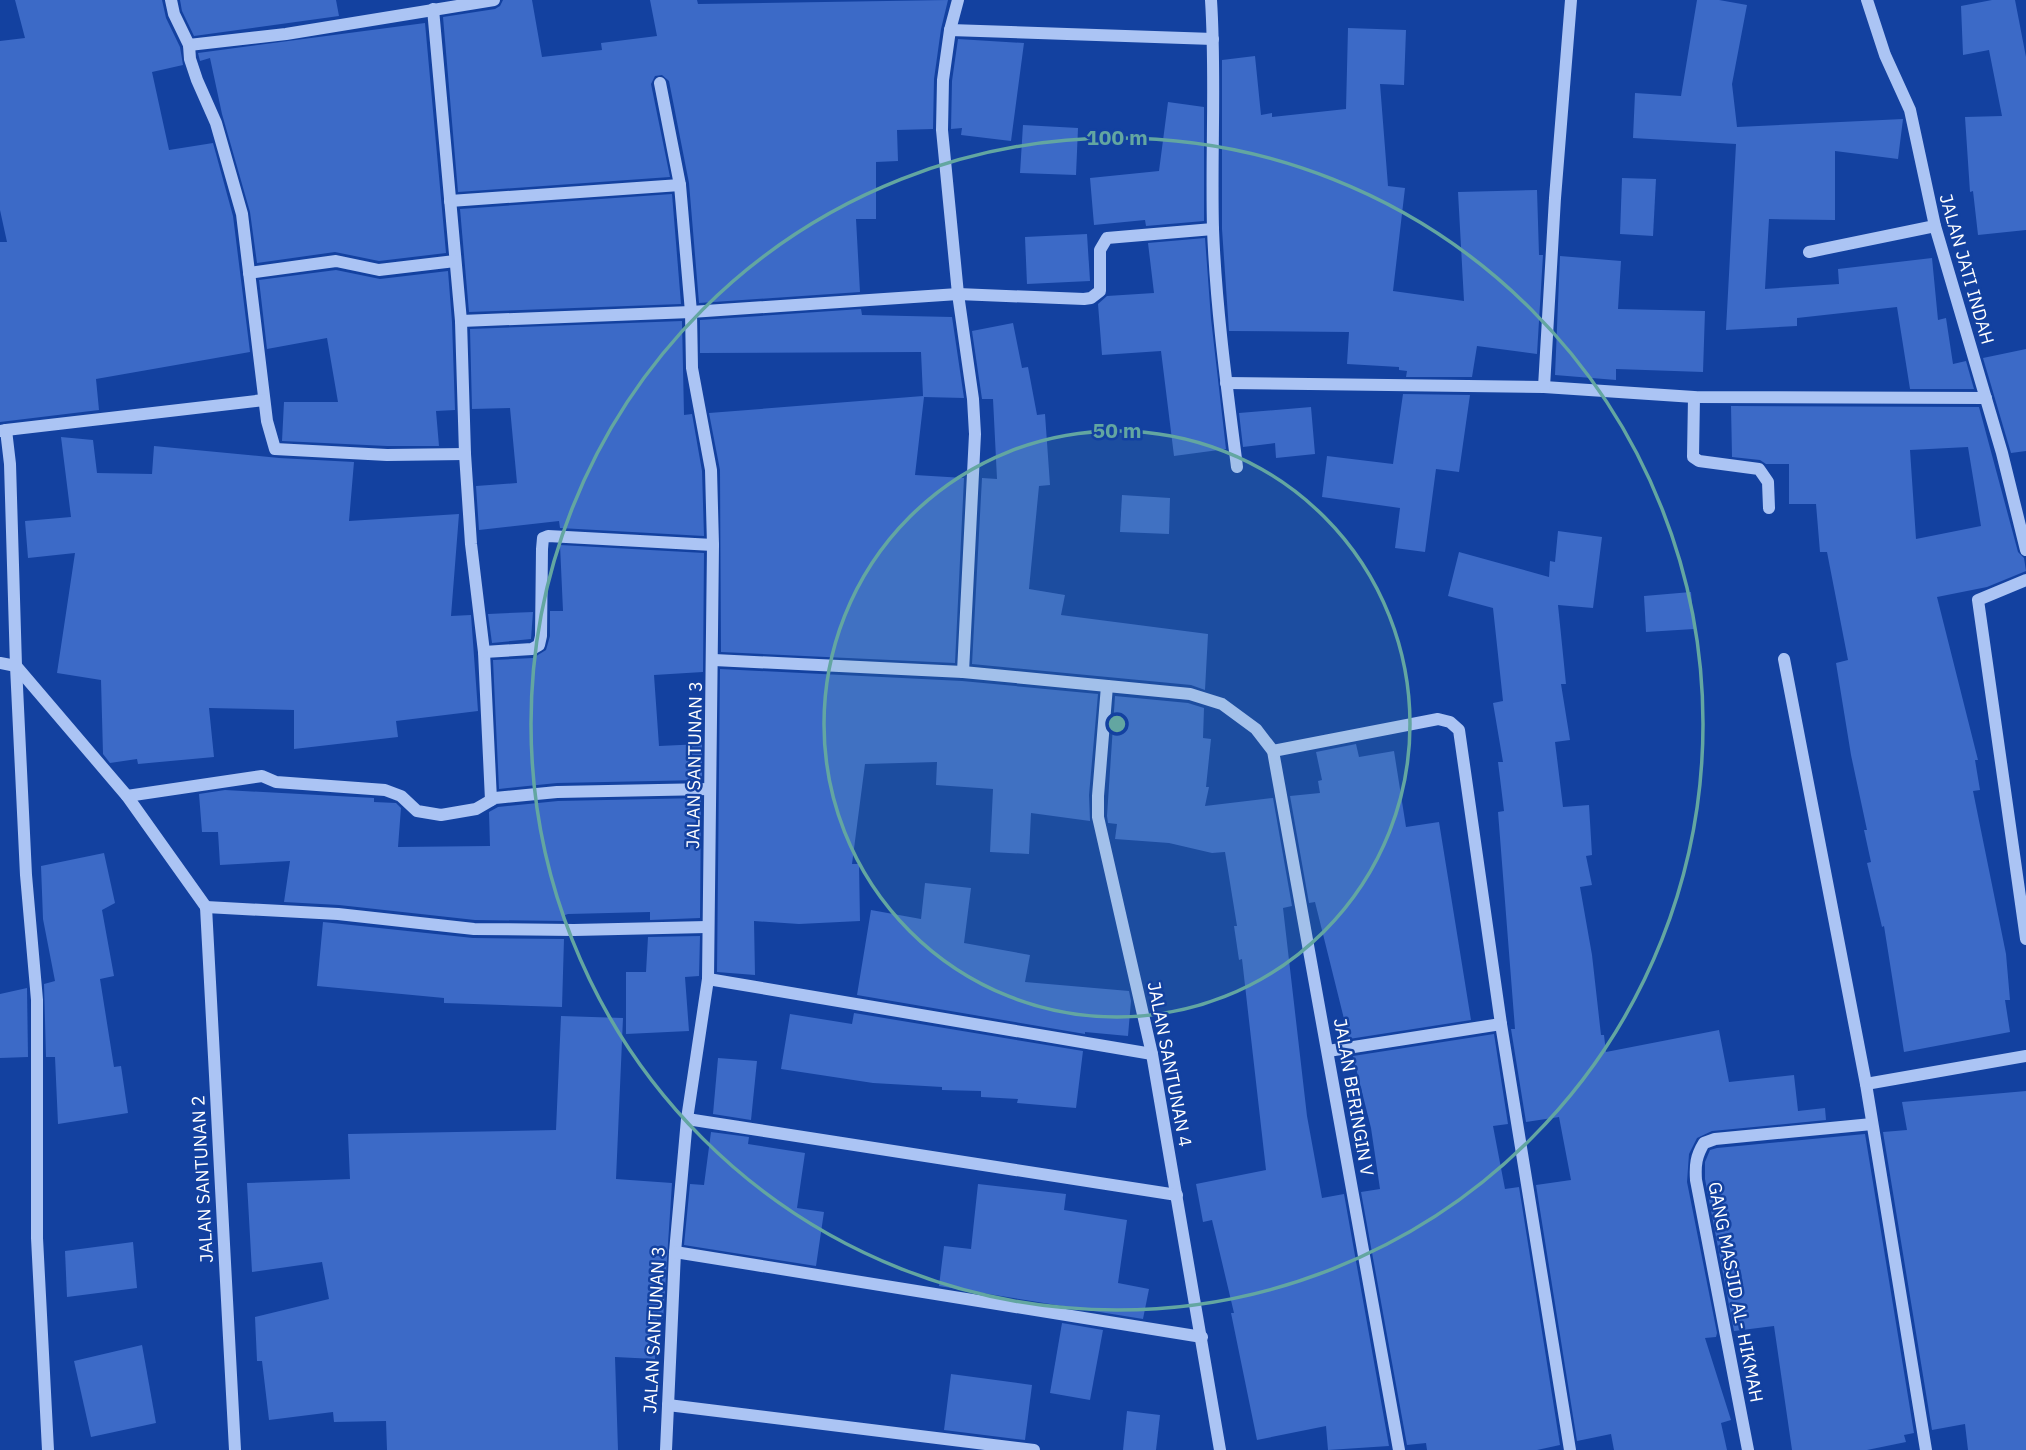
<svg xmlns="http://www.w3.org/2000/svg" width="2026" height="1450" font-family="'IBM Plex Sans',sans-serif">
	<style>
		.building { fill: #3c6ac7; fill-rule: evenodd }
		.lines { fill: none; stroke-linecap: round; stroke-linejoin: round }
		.minor { stroke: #abc4f4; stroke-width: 12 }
		.ring { fill: none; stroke: #63a6a1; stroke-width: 3.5 }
		.labels { text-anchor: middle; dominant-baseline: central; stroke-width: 5; stroke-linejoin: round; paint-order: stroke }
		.street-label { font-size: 18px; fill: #fff; stroke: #1341a0 }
		.centre { fill: #63a6a1; stroke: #1341a0; stroke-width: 3.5 }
		.ring-label { font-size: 21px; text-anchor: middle; font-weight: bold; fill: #63a6a1; stroke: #1341a0; stroke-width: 5; stroke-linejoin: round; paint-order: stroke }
	</style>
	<rect width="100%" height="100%" fill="#1341a0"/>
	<!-- building -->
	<g class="building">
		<polygon points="15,0 162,0 166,18 180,47 183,65 152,72 169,150 213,143 233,216 250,352 96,379 99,410 0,422 0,242 7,242 0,210 0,41 25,38"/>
		<polygon points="180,0 336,0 339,16 194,36 182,11"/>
		<polygon points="503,0 532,0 542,57 602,50 601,43 657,36 650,0 697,0 698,4 948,0 941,29 934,79 933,129 897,130 898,161 876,162 876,219 856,219 860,292 699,303 689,183 669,81 662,75 655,76 651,84 670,177 458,192 443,17 495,9 500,6"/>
		<polygon points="1697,0 1719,0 1747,5 1732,84 1737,127 1903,119 1898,159 1835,151 1835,220 1769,219 1765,289 1839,284 1838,269 1932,258 1938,320 1946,318 1953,364 1966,361 1974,389 1910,389 1897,307 1797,318 1797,326 1726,330 1736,144 1633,138 1635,93 1681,96"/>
		<polygon points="1992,0 2015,0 2026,57 2026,230 1978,235 1973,191 1970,192 1965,117 2002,116 1989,50 1963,55 1961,6"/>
		<polygon points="425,23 446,253 379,261 335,252 257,263 250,212 222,114 210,58 200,61 198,53"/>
		<polygon points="1348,28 1406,30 1404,85 1380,84 1388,186 1405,188 1393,291 1464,301 1458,192 1537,190 1539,255 1543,255 1537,354 1477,346 1472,377 1406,377 1407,371 1399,370 1399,367 1347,364 1349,332 1229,331 1222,229 1222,60 1255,56 1261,115 1272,113 1272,117 1346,109"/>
		<polygon points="958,39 1024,43 1011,141 961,135 962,128 951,129 952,81"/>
		<polygon points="1168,102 1204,107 1204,221 1146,226 1145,220 1094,225 1090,178 1159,171"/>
		<polygon points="1023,125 1078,128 1076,175 1020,173"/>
		<polygon points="1622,178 1656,179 1653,236 1620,234"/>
		<polygon points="672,194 681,304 469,312 460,209"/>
		<polygon points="1087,234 1090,281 1027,284 1025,237"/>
		<polygon points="1205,238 1211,319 1226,449 1174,456 1161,351 1102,355 1098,304 1107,296 1154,293 1148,243"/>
		<polygon points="1560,256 1621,261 1618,309 1705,311 1703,372 1616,369 1616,380 1555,375"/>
		<polygon points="336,270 380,279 448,271 452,322 455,410 436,411 439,446 387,446 282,441 284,402 338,402 327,338 267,349 259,280"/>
		<polygon points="861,309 862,315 952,317 964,398 924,397 915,475 964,478 955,663 721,652 720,470 709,413 923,396 921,352 700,353 700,320"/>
		<polygon points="682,321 684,415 692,414 702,471 704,536 560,528 559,521 479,530 476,486 517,483 510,408 472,409 470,329"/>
		<polygon points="1013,323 1022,368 1028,367 1037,415 1045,414 1050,485 1039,486 1029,589 1065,595 1061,615 1208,634 1205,690 1191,685 972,664 982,478 997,479 993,399 982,399 972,331"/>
		<polygon points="2026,349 2026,451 2011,453 1983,358"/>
		<polygon points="1403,394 1470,395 1459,472 1436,469 1425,552 1395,548 1400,508 1322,497 1327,456 1393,464"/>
		<path d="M1731,406L1979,407L2018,552L2024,558L2026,571L1987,587L1937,597L1978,760H1975L1980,790L1973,791L2006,954L2010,1000H2005L2010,1032L1904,1052L1884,926L1882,927L1867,863L1871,862L1864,830H1867L1851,755L1836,663L1848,660L1827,552H1820L1816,504H1789V464H1766L1760,460L1732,457ZM1968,447L1981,526L1916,539L1910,450Z"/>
		<polygon points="1311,407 1315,454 1276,458 1275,443 1243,447 1239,413"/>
		<polygon points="61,437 93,440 97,473 152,474 154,446 279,458 354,462 349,521 459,514 451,616 471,615 478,711 396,721 398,737 294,749 294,710 209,708 214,757 138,764 137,759 110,763 103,754 101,680 57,673 75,553 28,558 25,521 71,517"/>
		<polygon points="1122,495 1170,498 1169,534 1120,532"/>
		<polygon points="1558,531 1602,537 1593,608 1558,605 1566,684 1561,684 1570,740 1555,742 1563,807 1589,805 1592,855 1586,856 1592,885 1580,887 1592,955 1601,1035 1604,1035 1606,1052 1719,1030 1729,1082 1794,1075 1798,1111 1825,1108 1826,1120 1712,1131 1697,1138 1689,1154 1687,1182 1717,1333 1716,1337 1705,1338 1731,1420 1721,1423 1727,1450 1614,1450 1611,1434 1577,1441 1536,1185 1571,1180 1559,1117 1526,1122 1511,1029 1515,1029 1498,812 1504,811 1498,762 1503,762 1493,703 1503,701 1493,608 1448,596 1459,552 1549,577 1550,561 1555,562"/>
		<polygon points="560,545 704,553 703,672 654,675 659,746 702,744 702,780 557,783 499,789 493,660 533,658 546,650 550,636 550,611 563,611"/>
		<polygon points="1691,592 1694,629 1646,632 1644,596"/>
		<polygon points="533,612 531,639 492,643 488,614"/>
		<polygon points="720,669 962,681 1098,694 1089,795 1090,821 1031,813 1029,854 990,852 993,789 936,785 937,762 865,764 852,864 859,864 860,921 799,924 754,921 755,975 717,972"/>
		<polygon points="1115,696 1188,703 1204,708 1203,738 1211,739 1206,787 1209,787 1205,806 1273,798 1292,906 1283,908 1307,1116 1322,1198 1344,1194 1389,1446 1328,1450 1326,1426 1257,1440 1231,1313 1234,1313 1212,1220 1203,1222 1196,1184 1266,1170 1242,959 1239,960 1234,926 1237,926 1225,852 1212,853 1169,843 1115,839 1117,824 1108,823 1107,816"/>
		<polygon points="1356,744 1359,757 1394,751 1406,827 1439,822 1471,1020 1349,1039 1315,902 1309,903 1290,796 1320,793 1318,781 1322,780 1316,752"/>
		<polygon points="225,790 374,798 374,802 396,803 401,808 398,847 490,846 489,812 498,807 558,801 701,798 700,918 650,920 650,912 568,914 565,915 565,921 475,920 339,905 284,902 290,861 220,865 218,832 202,832 199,794"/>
		<polygon points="104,853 115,903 102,910 114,976 100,979 114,1067 121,1066 128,1113 58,1124 55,1057 46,1057 44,984 55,981 43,919 41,866"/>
		<polygon points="925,883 971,888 964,943 1030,955 1025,982 1129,991 1131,1001 1128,1036 1085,1032 1085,1034 857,995 871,910 921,919"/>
		<polygon points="323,922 473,938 564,939 562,1007 444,1003 444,998 317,986"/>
		<polygon points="700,936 699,976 685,977 689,1031 626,1034 626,972 646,972 648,937"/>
		<polygon points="27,988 28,1057 0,1058 0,994"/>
		<polygon points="854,1013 1083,1051 1076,1108 1017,1103 1018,1099 981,1097 981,1091 942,1090 942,1087 873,1083 781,1069 790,1014 852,1024"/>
		<polygon points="561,1016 623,1018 616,1179 672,1183 663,1319 657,1318 655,1359 615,1357 618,1450 387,1450 386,1421 334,1422 333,1412 269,1420 262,1361 257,1361 255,1317 329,1299 322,1262 252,1272 247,1183 350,1179 348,1134 556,1130"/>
		<polygon points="1494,1034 1508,1124 1493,1126 1505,1189 1519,1187 1560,1445 1537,1450 1427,1450 1426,1443 1407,1445 1361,1192 1380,1189 1371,1128 1353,1056"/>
		<polygon points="718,1058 757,1061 751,1120 713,1114"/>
		<polygon points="2026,1091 2026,1450 1968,1450 1965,1424 1932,1430 1883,1132 1907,1130 1902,1102"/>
		<polygon points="711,1132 749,1137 748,1144 805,1153 797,1208 824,1212 816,1266 684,1245 690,1184 704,1185"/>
		<polygon points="1865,1134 1914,1433 1904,1435 1906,1442 1867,1450 1792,1450 1774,1326 1734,1331 1705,1179 1705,1162 1710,1150 1717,1148"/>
		<polygon points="978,1184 1066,1194 1064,1210 1127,1220 1118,1283 1149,1289 1143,1319 939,1286 944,1246 971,1249"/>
		<polygon points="133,1242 137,1288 67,1297 65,1251"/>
		<polygon points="1062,1323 1103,1330 1090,1400 1050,1393"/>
		<polygon points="142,1345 156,1423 91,1437 74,1361"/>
		<polygon points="951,1374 1032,1385 1025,1440 944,1430"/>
		<polygon points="1127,1411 1160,1415 1156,1450 1123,1450"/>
	</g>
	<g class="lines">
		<!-- minor -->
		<g class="minor">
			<polyline points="171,0 174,14 189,45 190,59 197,80 216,123 242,214 267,421 275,449 387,455 465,454"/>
			<polyline points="958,0 950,30 943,80 942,130 958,294 973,399 975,434 963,672"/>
			<path d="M1211,0C1216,76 1211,152 1213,229C1216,308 1227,388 1237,467"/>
			<polyline points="1867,0 1885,55 1910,110 1935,226 2002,453 2026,550"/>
			<polyline points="433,9 461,321 465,454 471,544 484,652 491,800"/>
			<polyline points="950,30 1213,39"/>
			<polyline points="189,45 286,34 494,0"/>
			<polyline points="660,83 680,185 691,312 692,368 711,470 713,545 708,979 687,1119 675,1252 666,1450"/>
			<polyline points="450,201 680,185"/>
			<polyline points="1809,252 1935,226"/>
			<polyline points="249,273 336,261 379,270 455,261"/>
			<polyline points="461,321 691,312 958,294 1084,299 1091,298 1100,291 1100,250 1107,238 1213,229"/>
			<polyline points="1226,383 1544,387 1694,397 1986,398"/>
			<polyline points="1544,387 1555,198 1571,0"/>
			<polyline points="1694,397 1693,457 1699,461 1759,469 1768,482 1769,508"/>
			<polyline points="6,430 264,400"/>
			<polyline points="0,431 6,430 10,464 16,666 26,875 37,1000 37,1238 48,1450"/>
			<polyline points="2026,580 1978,600 2026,939"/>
			<polyline points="484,652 532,649 539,645 541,636 542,549 543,538 548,536 713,545"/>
			<polyline points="1784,659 1866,1084 1926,1450"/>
			<polyline points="714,660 963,672 1190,694 1222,704 1256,729 1273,751 1399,1450"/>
			<polyline points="0,663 16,666 127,796 206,907"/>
			<polyline points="1107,686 1098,796 1098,817 1152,1054 1220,1450"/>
			<polyline points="1273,751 1438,719 1450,722 1459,730 1501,1024 1570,1450"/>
			<polyline points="127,796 262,776 276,782 385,790 401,796 417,811 441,815 476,809 495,798 557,792 710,789"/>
			<polyline points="206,907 235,1450"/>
			<polyline points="206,907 338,914 474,929 574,930 707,927"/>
			<polyline points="708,979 1152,1054"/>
			<polyline points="1328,1051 1501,1024"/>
			<polyline points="1866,1084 2026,1056"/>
			<polyline points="687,1119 1177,1195"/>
			<polyline points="675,1252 1202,1337"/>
			<polyline points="668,1405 1034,1450"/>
			<path d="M1748,1450L1696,1180C1695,1165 1696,1156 1704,1143L1715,1139L1872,1124"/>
		</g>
	</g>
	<!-- distance rings -->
	<circle cx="1117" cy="724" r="293" fill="#63a6a1" fill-opacity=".12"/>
	<g class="ring">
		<circle cx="1117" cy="724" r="293"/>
		<circle cx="1117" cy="724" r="586"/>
	</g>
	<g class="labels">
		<!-- street labels -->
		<g class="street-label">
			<text transform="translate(1967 269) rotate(74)">JALAN JATI INDAH</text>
			<text transform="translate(694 765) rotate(-89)">JALAN SANTUNAN 3</text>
			<text transform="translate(1170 1064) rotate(79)">JALAN SANTUNAN 4</text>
			<text transform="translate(1354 1097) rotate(80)">JALAN BERINGIN V</text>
			<text transform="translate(202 1179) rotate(-93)">JALAN SANTUNAN 2</text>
			<text transform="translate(1736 1292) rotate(79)">GANG MASJID AL- HIKMAH</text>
			<text transform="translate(654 1330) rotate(-87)">JALAN SANTUNAN 3</text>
		</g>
	</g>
	<circle cx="1117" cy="724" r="10" class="centre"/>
	<g class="ring-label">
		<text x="1117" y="145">100 m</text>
		<text x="1117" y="438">50 m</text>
	</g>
</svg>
